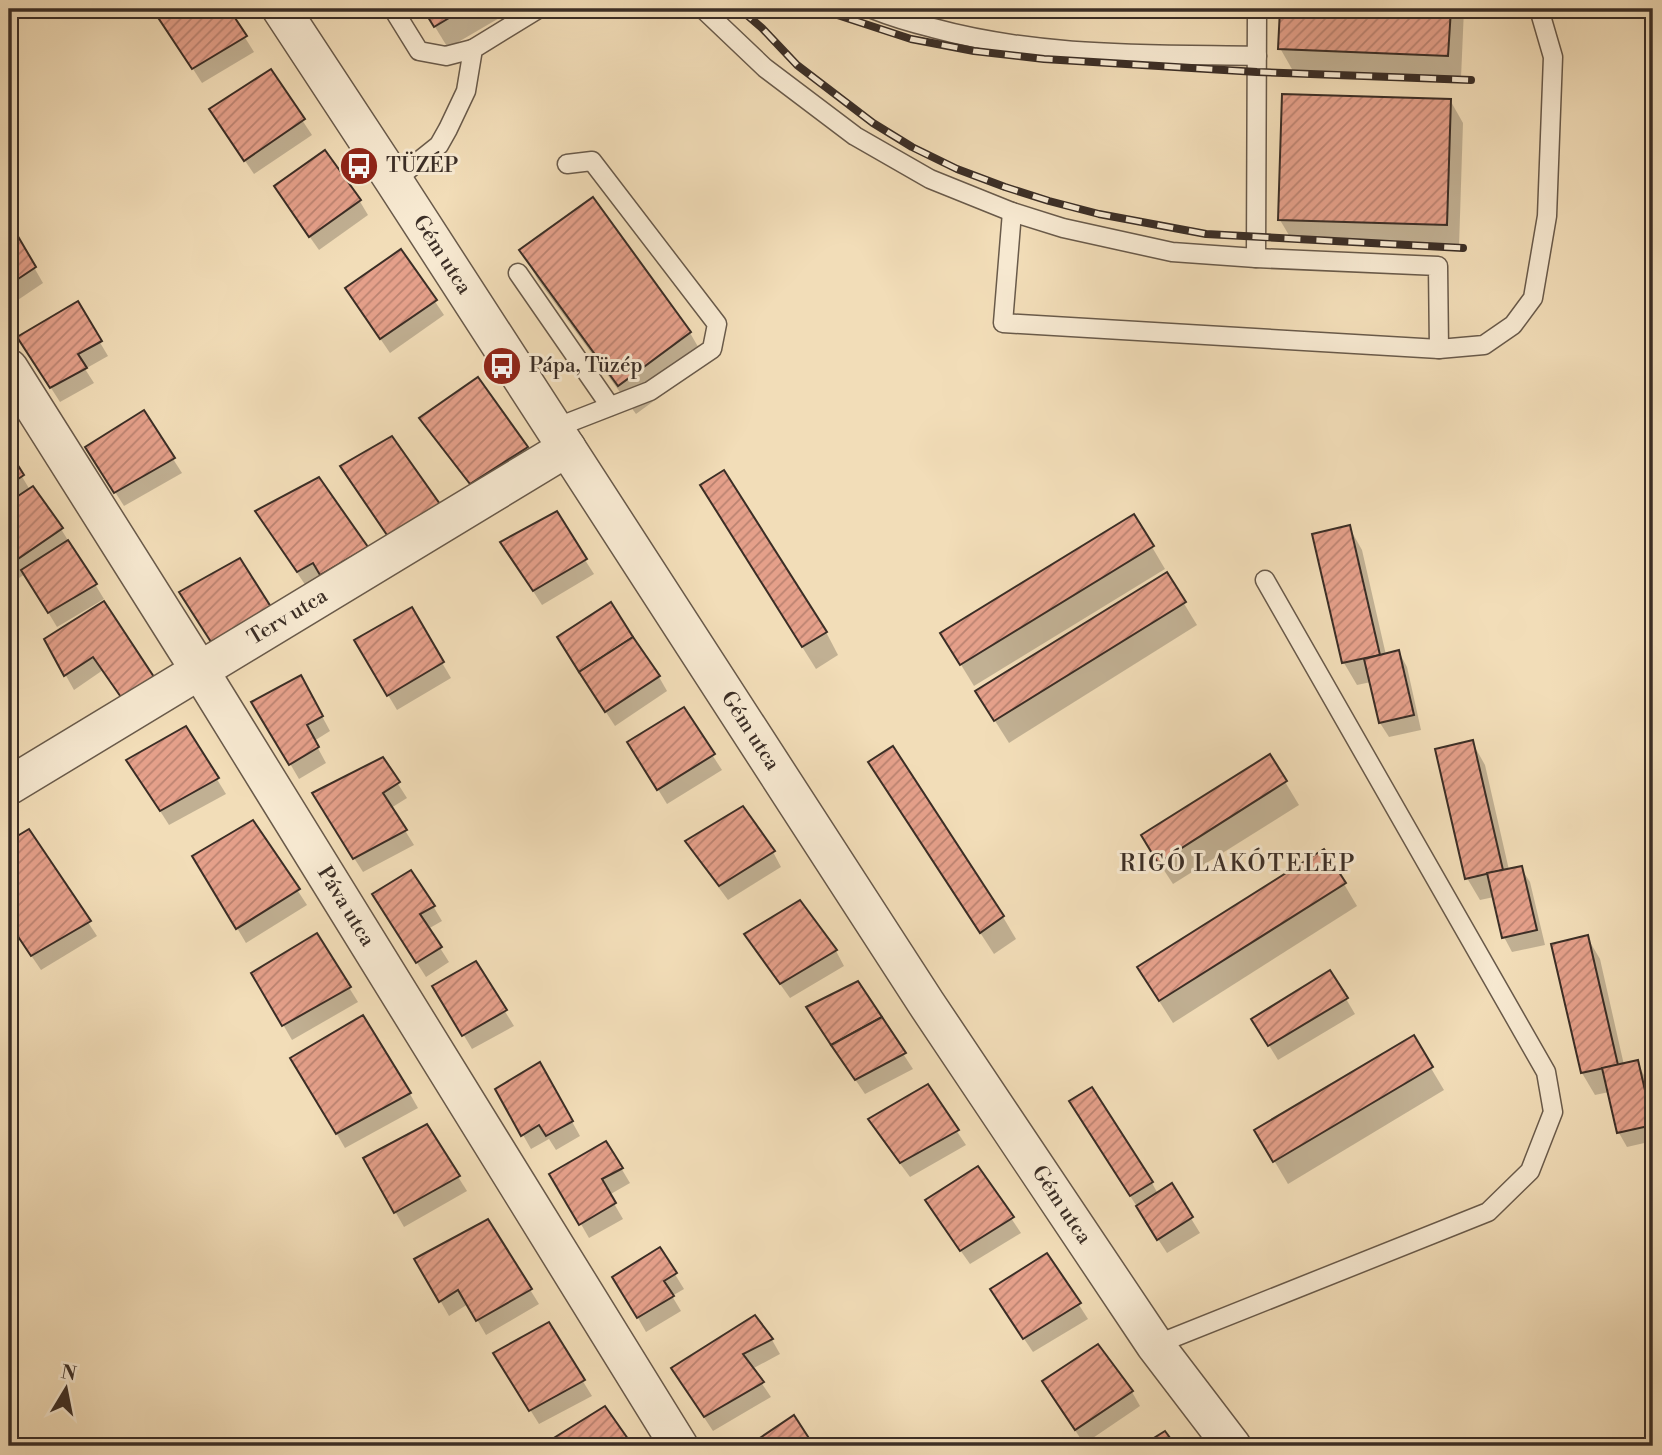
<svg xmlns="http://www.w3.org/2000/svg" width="1662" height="1455" font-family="'Libre Bodoni',serif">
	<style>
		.shadow { fill: #0003 }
		.building { fill: url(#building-hatch); stroke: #3b2e26; stroke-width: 2 }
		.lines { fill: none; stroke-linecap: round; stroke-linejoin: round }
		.lane-casing { stroke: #695a4a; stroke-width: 21 }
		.street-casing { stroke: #695a4a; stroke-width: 40 }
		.lane { stroke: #f7e9d1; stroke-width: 18 }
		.street { stroke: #f7e9d1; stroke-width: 37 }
		.rail-casing { stroke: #3b2e26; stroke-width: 8 }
		.rail { stroke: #f7e9d1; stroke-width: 5; stroke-dasharray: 16; stroke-linecap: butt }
		.labels { text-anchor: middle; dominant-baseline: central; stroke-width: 6; stroke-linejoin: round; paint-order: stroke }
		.poi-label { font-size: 21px; fill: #3b2e26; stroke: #f7e9d1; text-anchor: start }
		.street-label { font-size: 21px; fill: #3b2e26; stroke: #f7e9d1 }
		.neighbourhood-label { font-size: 23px; letter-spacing: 2px; fill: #3b2e26; stroke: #f7e9d1 }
	</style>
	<defs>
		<pattern id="building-hatch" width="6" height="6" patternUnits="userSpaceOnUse" patternTransform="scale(1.75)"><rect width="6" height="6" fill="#e5a08a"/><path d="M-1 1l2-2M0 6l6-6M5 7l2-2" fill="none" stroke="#bb8371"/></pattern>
	</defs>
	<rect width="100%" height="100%" fill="#f2ddb8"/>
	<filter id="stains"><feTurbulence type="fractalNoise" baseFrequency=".00286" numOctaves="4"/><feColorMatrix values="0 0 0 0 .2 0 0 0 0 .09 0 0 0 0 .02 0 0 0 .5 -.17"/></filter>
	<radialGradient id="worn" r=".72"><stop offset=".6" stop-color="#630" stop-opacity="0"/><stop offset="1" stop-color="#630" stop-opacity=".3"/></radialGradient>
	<!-- shadow -->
	<g class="shadow">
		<polygon points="172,9 227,9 254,52 202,83 159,16"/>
		<polygon points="424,9 496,9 501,17 448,48"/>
		<polygon points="1281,9 1464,9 1461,78 1293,71 1280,48"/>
		<polygon points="270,72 312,135 254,174 220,124"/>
		<polygon points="1450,100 1463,123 1459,247 1293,242 1280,220"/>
		<polygon points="593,199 690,333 707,362 636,414 538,280 521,250"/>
		<polygon points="359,200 368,215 319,250 285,202"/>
		<polygon points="9,224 43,283 9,306"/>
		<polygon points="401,251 444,315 390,353 356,303"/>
		<polygon points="77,304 108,356 85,369 94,383 60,402 28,352"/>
		<polygon points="478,379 527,448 535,463 480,498 430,433 421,419"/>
		<polygon points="9,455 30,490 61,529 104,599 57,627 25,574 13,582 9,576"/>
		<polygon points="173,459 182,473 124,506 96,462"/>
		<polygon points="715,508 826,632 838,655 816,669"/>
		<polygon points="266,527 367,548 375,562 306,586"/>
		<polygon points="1349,527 1362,550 1386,655 1399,652 1407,667 1421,730 1389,737 1380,723 1371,682 1357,685 1344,663 1314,535"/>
		<polygon points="1152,547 1165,569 974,686 955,655"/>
		<polygon points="511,557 585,560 594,574 542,605"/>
		<polygon points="1166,574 1197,625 1009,743 990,713"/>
		<polygon points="104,604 132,714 103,670 74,690 46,640"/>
		<polygon points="411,610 451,678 397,710 356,641"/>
		<polygon points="567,652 659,677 667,691 615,726"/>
		<polygon points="309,692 330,731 314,741 326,763 299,779 254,702"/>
		<polygon points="683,710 722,770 667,804 638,757"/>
		<polygon points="186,729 226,794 169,825 137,775"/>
		<polygon points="1472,742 1485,765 1509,870 1521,868 1530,882 1545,945 1512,952 1504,937 1494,897 1480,900 1467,878"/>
		<polygon points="892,748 1003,917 1016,939 994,954 884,785"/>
		<polygon points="1270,757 1299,805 1173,884 1156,858"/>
		<polygon points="382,759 407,798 391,808 414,845 363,872 322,808"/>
		<polygon points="253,822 307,905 246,943 194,856"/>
		<polygon points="28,831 97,936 41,970 9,923 9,843"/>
		<polygon points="688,842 773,852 781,867 728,900 696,857"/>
		<polygon points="1344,884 1357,906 1173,1023 1152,990"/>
		<polygon points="800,902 836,951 844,966 790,998 755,949"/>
		<polygon points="433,906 442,921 428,929 449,962 426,977 383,910"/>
		<polygon points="316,935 358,1002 292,1040 253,973"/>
		<polygon points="1587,937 1600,959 1624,1065 1637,1062 1645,1077 1653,1112 1653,1141 1627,1147 1619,1133 1609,1092 1595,1095 1582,1073 1553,945"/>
		<polygon points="475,963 514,1026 472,1049 435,987"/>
		<polygon points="1330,972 1355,1014 1278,1060 1253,1019"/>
		<polygon points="857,983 913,1069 865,1094 817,1023"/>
		<polygon points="1413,1038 1444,1090 1288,1184 1256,1130"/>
		<polygon points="293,1059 410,1094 418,1108 345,1148"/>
		<polygon points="540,1064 580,1136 556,1150 549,1139 531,1149 497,1089"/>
		<polygon points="927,1087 966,1145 910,1177 878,1134 870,1119"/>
		<polygon points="1079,1117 1152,1183 1158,1194 1171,1186 1200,1233 1167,1253"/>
		<polygon points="426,1126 467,1191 404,1227 365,1159"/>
		<polygon points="606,1143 630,1183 609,1195 623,1219 589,1238 552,1174"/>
		<polygon points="978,1169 1021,1233 970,1264 936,1216"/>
		<polygon points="487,1221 539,1304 486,1335 468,1304 449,1316 417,1260"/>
		<polygon points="660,1250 684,1289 672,1296 681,1311 646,1332 615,1278"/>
		<polygon points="1047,1255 1088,1319 1033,1352 1001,1305"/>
		<polygon points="548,1325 592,1396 539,1424 504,1368"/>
		<polygon points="772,1340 780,1354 752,1369 771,1397 713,1431 682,1384"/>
		<polygon points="1132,1392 1140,1406 1084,1444 1053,1396"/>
	</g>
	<!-- building -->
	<g class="building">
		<polygon points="169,9 229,9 247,36 192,69 157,16"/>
		<polygon points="423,9 464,9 434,27"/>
		<polygon points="1280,9 1451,9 1448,56 1278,49"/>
		<polygon points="271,69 305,119 244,161 209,109"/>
		<polygon points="1282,94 1451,99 1447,225 1278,220"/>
		<polygon points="325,150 361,200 309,237 274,186"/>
		<polygon points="593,197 691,332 618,386 519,250"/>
		<polygon points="9,221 36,267 9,285"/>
		<polygon points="401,249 437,300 380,339 345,288"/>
		<polygon points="78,301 102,341 78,354 87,368 50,388 17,337"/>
		<polygon points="478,377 528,447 470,484 419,418"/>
		<polygon points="144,410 175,458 114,493 85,447"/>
		<polygon points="392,436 442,507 389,538 340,466"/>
		<polygon points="9,451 24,475 9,485"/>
		<polygon points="724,470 827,632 802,647 700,485"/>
		<polygon points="319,477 368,547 320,575 313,563 297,572 255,511"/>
		<polygon points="33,486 63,528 9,565 9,502"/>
		<polygon points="557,511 587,559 533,591 500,542"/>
		<polygon points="1134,514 1154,546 960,665 940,633"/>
		<polygon points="1350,525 1380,655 1342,663 1312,534"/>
		<polygon points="68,540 97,584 48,613 21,570"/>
		<polygon points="240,558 271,607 211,642 179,592"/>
		<polygon points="1167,572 1186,602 994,721 975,691"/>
		<polygon points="104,601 156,680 123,700 93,657 64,676 44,639"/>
		<polygon points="611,602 633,637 579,672 557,637"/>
		<polygon points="412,607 444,662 387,696 354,640"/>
		<polygon points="633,637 660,676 605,712 579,672"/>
		<polygon points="1399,650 1414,715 1379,723 1364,659"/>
		<polygon points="301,675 323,716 307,725 319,747 289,765 251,702"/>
		<polygon points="684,707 715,754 657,790 627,742"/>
		<polygon points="186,726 219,778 160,811 126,760"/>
		<polygon points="1473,740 1503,870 1465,879 1435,749"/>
		<polygon points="893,746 1004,916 980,933 868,762"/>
		<polygon points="1270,754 1287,781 1158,863 1141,835"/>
		<polygon points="383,757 400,782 383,793 407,830 353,859 312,793"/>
		<polygon points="743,806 775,851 719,886 685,841"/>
		<polygon points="253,820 300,889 236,929 192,856"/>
		<polygon points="29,829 91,921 31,956 9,923 9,841"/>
		<polygon points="1324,849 1346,883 1159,1001 1137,967"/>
		<polygon points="1522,866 1537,930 1502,938 1487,873"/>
		<polygon points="411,870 435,906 420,914 442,947 416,963 372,894"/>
		<polygon points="800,900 837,950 780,984 744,934"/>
		<polygon points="317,933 351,987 282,1026 251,973"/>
		<polygon points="1588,935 1618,1065 1581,1073 1551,944"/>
		<polygon points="476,961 507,1010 462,1036 432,986"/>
		<polygon points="1330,970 1348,998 1268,1046 1251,1019"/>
		<polygon points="858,981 882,1017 831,1045 806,1007"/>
		<polygon points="363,1015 411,1093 336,1134 290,1058"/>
		<polygon points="882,1017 906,1053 855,1080 831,1045"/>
		<polygon points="1414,1035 1433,1067 1273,1162 1254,1130"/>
		<polygon points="1638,1060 1653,1125 1617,1133 1602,1068"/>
		<polygon points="540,1062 573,1121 546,1136 539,1125 521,1136 495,1089"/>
		<polygon points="928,1084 959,1130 900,1163 868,1119"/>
		<polygon points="1092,1087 1153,1182 1130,1196 1069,1101"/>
		<polygon points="427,1124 460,1176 394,1213 363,1158"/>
		<polygon points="606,1141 623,1168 602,1179 616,1203 579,1225 549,1174"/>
		<polygon points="978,1166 1014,1217 960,1251 925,1200"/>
		<polygon points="1172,1183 1193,1217 1157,1240 1136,1206"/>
		<polygon points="488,1219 532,1289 476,1321 458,1290 439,1302 414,1259"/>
		<polygon points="660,1247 677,1273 664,1281 674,1296 637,1318 612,1277"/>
		<polygon points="1047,1253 1081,1303 1023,1339 990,1289"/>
		<polygon points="755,1315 773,1339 743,1354 764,1382 704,1417 671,1368"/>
		<polygon points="549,1322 585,1380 529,1411 493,1353"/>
		<polygon points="1098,1344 1133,1391 1075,1430 1042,1381"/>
		<polygon points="605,1406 633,1446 541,1446"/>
		<polygon points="794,1415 814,1446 748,1446"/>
		<polygon points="1165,1431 1176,1446 1141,1446"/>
	</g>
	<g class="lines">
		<!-- lane casing -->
		<g class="lane-casing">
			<g id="lane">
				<polyline points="393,9 419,51 446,56 473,49"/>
				<polyline points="703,9 765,68 855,136 930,179 1012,212 1063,228 1172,252 1256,258 1438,266 1439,349"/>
				<path d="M872,9C892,17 912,23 933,28C1039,57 1148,54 1257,56"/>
				<polyline points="394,181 439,145 448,129 466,91 473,49 538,9"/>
				<polyline points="1012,212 1003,323 1439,349 1484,345 1513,325 1533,298 1547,216 1553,57 1539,9"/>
				<polyline points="1256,258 1257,9"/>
				<polyline points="518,273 610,406"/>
				<polyline points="555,428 650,391 712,349 717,324 592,161 567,164"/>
				<polyline points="1155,1345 1488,1212 1530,1171 1553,1112 1546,1072 1265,580"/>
			</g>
		</g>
		<!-- street casing -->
		<g class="street-casing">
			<g id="street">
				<path id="s1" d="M281,9L394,181L926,1003L1155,1345L1232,1446"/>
				<path id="s2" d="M9,368L200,671L679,1446"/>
				<path id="s3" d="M9,786L567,448"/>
			</g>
		</g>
		<!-- lane -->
		<use href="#lane" class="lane"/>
		<!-- street -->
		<use href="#street" class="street"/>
		<!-- rail casing -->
		<g class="rail-casing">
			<g id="rail">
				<polyline points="740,9 762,28 797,65 873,123 912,147 957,169 1005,187 1049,201 1099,214 1206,234 1463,248"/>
				<polyline points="819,9 911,39 974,51 1044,59 1257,72 1471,80"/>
			</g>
		</g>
		<!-- rail -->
		<use href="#rail" class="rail"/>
	</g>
	<!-- icons -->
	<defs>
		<g id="bus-disc" transform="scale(2.0125)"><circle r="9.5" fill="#8f2418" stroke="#f7e9d1"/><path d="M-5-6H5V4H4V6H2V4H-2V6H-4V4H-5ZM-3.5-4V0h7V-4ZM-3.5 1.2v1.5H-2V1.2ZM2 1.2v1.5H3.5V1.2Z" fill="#fff"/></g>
	</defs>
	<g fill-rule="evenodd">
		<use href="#bus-disc" x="359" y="166"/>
		<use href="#bus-disc" x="502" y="366"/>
	</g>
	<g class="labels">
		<!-- poi labels -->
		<g class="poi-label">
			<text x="386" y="166">TÜZÉP</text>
			<text x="529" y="366">Pápa, Tüzép</text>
		</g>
		<!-- street labels -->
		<g class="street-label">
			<text stroke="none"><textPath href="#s1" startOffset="294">Gém utca</textPath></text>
			<text stroke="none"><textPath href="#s3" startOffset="326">Terv utca</textPath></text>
			<text stroke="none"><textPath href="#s1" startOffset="861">Gém utca</textPath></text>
			<text stroke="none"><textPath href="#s2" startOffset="635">Páva utca</textPath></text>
			<text stroke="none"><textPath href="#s1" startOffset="1428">Gém utca</textPath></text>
		</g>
		<!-- neighbourhood labels -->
		<g class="neighbourhood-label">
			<text x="1238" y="864">RIGÓ LAKÓTELEP</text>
		</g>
	</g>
	<!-- margin -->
	<rect width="1662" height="1455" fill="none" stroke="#f2ddb8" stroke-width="35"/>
	<rect x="10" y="10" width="1641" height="1434" fill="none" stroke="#3b2e26" stroke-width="3.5"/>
	<rect x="18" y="18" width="1627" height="1420" fill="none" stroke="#3b2e26" stroke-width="2"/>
	<!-- north arrow -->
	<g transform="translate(66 1389) rotate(10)" stroke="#f7e9d1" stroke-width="5" paint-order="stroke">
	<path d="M0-5L12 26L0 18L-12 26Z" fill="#3b2e26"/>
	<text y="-10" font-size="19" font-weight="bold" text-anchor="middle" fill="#3b2e26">N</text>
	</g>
	<rect width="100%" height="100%" filter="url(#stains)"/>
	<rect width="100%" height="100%" fill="url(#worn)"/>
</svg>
